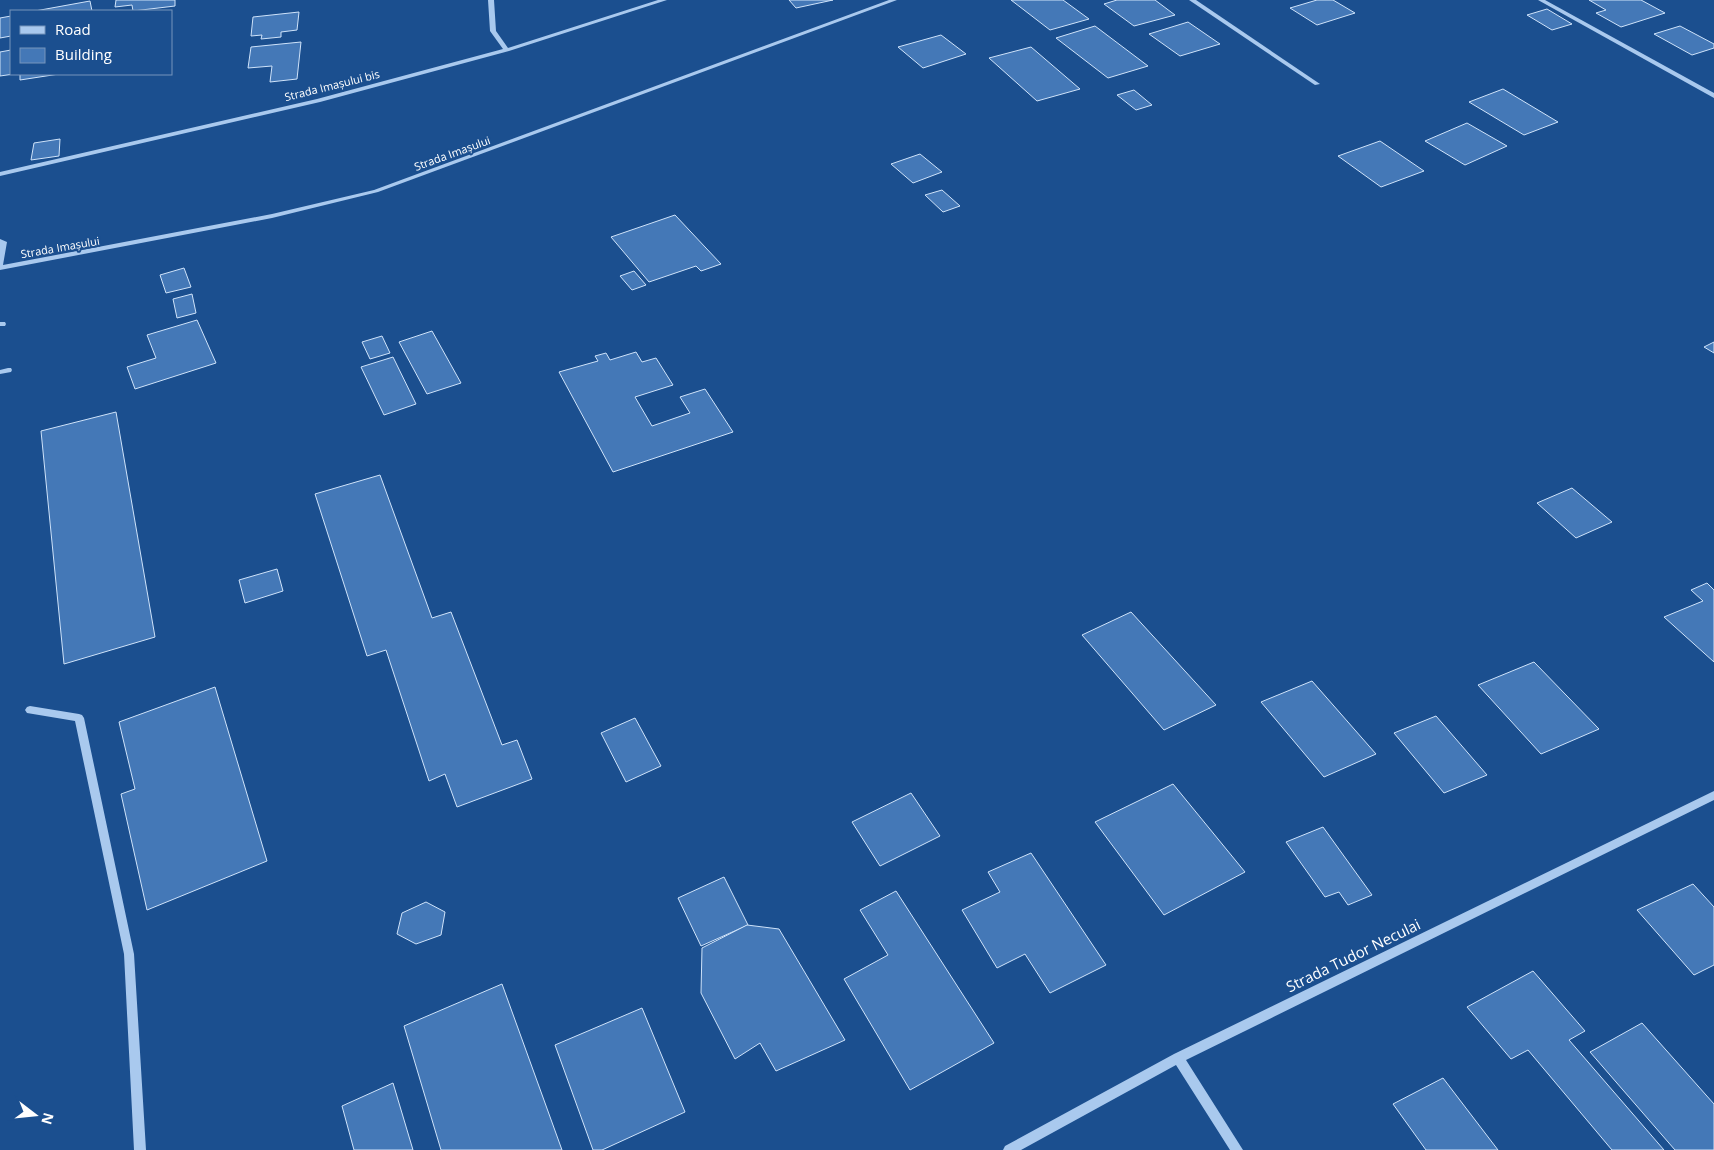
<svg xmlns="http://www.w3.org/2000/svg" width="1714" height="1150" font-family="'Open Sans',sans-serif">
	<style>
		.building { fill: #4478b7; stroke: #cfe3fa }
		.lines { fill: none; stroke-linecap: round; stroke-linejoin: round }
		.minor { fill: #a9c9ee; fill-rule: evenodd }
		.labels { text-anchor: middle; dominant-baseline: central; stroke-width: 4; stroke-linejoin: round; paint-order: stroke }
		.far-street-label { font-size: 11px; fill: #fff; stroke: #1b4f8f }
		.near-street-label { font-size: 15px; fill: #fff; stroke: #1b4f8f }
	</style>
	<rect width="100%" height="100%" fill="#1b4f8f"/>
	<!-- building -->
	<g class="building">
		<polygon points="116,0 175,0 175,6 133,11 132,5 115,7"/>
		<polygon points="789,0 833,0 796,8"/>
		<polygon points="1011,0 1063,0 1089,19 1050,30"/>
		<polygon points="1117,0 1155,0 1175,15 1134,26 1104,4"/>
		<polygon points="1317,0 1333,0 1355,13 1317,25 1290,8"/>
		<polygon points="1589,0 1641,0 1665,13 1621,27 1596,13 1606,10"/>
		<polygon points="90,1 92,11 35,11"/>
		<polygon points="1547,9 1572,24 1552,30 1527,15"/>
		<polygon points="299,12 297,30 281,32 281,37 261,39 262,35 251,36 253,17"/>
		<polygon points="11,16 11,36 0,38 0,18"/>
		<polygon points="1188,22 1220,44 1180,56 1149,34"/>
		<polygon points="1095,26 1148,66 1108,78 1056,38"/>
		<polygon points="1680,26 1714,44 1714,48 1692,55 1654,34"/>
		<polygon points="941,35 966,54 923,68 898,47"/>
		<polygon points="301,42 297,79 270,82 272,66 248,68 251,47"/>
		<polygon points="1031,47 1080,89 1037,101 989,58"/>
		<polygon points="11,50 11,74 14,74 0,76 0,52"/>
		<polygon points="20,74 59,74 20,80"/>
		<polygon points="1503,89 1558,122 1524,135 1469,102"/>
		<polygon points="1134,90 1152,105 1136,110 1117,95"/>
		<polygon points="1467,123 1507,146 1465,165 1425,141"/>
		<polygon points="60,139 59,156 31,160 34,143"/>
		<polygon points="1380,141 1424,171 1381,187 1338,156"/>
		<polygon points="920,154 942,172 913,183 891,164"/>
		<polygon points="942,190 960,206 943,212 925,195"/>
		<polygon points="675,215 721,264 701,271 696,266 649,282 611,237"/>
		<polygon points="184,268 191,287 166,293 160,275"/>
		<polygon points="634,271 646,285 632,290 620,276"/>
		<polygon points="192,294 196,313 177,318 173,299"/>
		<polygon points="197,320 216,363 135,389 127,367 156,358 147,335"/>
		<polygon points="432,331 461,383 427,394 399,342"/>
		<polygon points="382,336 390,353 370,359 362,342"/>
		<polygon points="1714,342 1714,353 1704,347"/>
		<polygon points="636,352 642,362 656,358 673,385 635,397 652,426 690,413 680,397 705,389 733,432 613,472 559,372 598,361 595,356 606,353 610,360"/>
		<polygon points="393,357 416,404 384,415 361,367"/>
		<polygon points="116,412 155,637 64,664 41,431"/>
		<polygon points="380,475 432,618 451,612 502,745 517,740 532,779 457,807 445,774 429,781 386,650 367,656 315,494"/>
		<polygon points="1572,488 1612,522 1576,538 1537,503"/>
		<polygon points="277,569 283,591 245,603 239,580"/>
		<polygon points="1707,583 1714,590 1714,662 1664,617 1703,601 1691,590"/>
		<polygon points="1131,612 1216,705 1164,730 1082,635"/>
		<polygon points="1534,662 1599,729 1541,754 1478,685"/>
		<polygon points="1312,681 1376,754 1324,777 1261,702"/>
		<polygon points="215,687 267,861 147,910 121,794 135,789 119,722"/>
		<polygon points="1436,716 1487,775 1444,793 1394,733"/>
		<polygon points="635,718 661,766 626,782 601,733"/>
		<polygon points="1173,784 1245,872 1164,915 1095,822"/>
		<polygon points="911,793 940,836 880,866 852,822"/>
		<polygon points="1323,827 1372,895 1348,905 1339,892 1325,897 1286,842"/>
		<polygon points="1031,853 1106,965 1050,993 1025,954 997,968 962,910 1000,892 988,872"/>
		<polygon points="724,877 748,925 701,946 678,898"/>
		<polygon points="1693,884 1714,907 1714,965 1694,975 1637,910"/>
		<polygon points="896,891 994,1043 910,1090 844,979 888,955 860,910"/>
		<polygon points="426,902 445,912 441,935 416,944 397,934 402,913"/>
		<polygon points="747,925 779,929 845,1040 776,1071 760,1043 735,1059 701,993 702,948"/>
		<polygon points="1533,971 1585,1031 1569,1040 1664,1150 1612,1150 1528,1050 1511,1059 1467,1007"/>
		<polygon points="502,984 562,1150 441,1150 404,1026"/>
		<polygon points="642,1008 685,1112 602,1150 593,1150 555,1045"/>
		<polygon points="1642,1023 1714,1104 1714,1150 1675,1150 1590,1052"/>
		<polygon points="1443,1078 1498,1150 1426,1150 1393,1104"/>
		<polygon points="393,1083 413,1150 354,1150 342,1106"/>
	</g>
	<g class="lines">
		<!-- minor -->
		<g class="minor">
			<polygon points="488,0 494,0 496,31 508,48 658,0 667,0 509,51 320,102 0,176 0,172 317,99 503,49 490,31"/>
			<polygon points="889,0 897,0 378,192 272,218 0,270 0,239 7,242 3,265 272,214 374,190"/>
			<polygon points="1189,0 1196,0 1320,84 1315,85"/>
			<polygon points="1538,0 1545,0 1714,93 1714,98"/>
			<polygon points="0,322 5,322 6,324 5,326 0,326"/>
			<polygon points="8,368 11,368 12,370 11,372 0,374 0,370"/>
			<polygon points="30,706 79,714 82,715 84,718 134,954 146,1150 134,1150 124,954 75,721 27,713 25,710 27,707"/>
			<polygon points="1714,791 1714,800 1186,1060 1243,1150 1230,1150 1176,1065 1021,1150 1003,1150 1005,1146 1174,1054"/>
		</g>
	</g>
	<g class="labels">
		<!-- far-street labels -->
		<g class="far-street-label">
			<text transform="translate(332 85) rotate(-14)">Strada Imașului bis</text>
			<text transform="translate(452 153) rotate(-20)">Strada Imașului</text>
			<text transform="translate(60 247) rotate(-10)">Strada Imașului</text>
		</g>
		<!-- near-street labels -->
		<g class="near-street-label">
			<text transform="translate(1353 955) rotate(-26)">Strada Tudor Neculai</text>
		</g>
	</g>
	<!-- legend -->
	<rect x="10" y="10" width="162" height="65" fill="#1b4f8f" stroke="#7695bc"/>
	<rect x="20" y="26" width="25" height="8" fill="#a9c9ee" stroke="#7695bc"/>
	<text x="55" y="35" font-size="15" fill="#ffffff">Road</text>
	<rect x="20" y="48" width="25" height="15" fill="#4478b7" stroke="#7695bc"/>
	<text x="55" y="60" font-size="15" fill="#ffffff">Building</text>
	<!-- north arrow -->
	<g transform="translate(35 1115) rotate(106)" stroke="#1b4f8f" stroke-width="4" paint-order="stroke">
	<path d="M0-4L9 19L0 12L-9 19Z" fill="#ffffff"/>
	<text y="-8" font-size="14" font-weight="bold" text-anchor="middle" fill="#ffffff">N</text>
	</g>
</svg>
